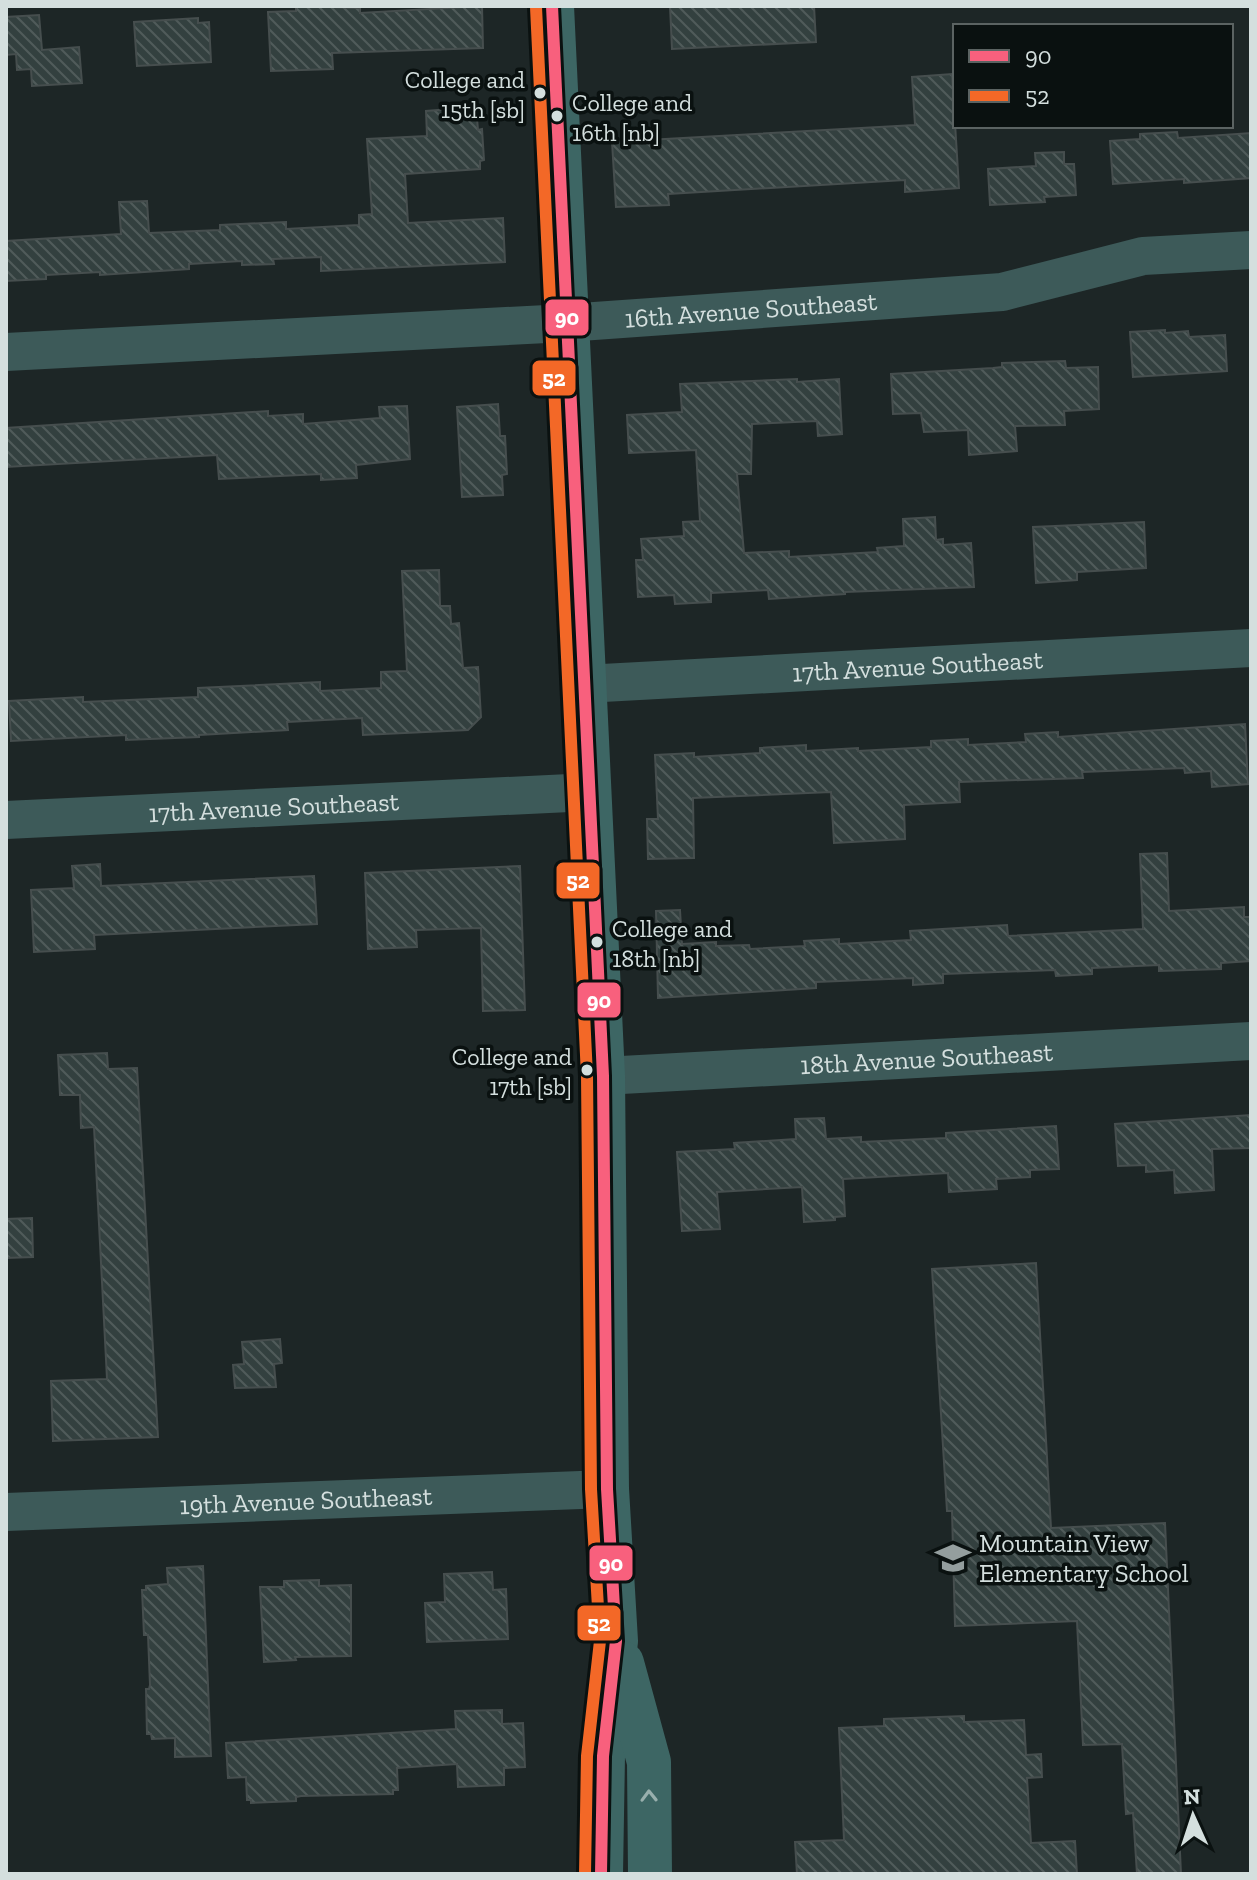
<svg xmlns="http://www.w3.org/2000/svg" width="1257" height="1880" font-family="'Zilla Slab',serif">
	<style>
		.building { fill: url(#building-back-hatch); stroke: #464e4e; stroke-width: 2 }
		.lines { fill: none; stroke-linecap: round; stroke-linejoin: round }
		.minor { stroke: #3d5a59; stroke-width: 38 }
		.major { stroke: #3d6664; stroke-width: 44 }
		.bus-1-casing { stroke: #0a1110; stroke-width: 18 }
		.bus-2-casing { stroke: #0a1110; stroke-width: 18 }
		.bus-1 { stroke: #f8607d; stroke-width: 12 }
		.bus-2 { stroke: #f36827; stroke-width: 12 }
		.oneway { stroke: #98afad }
		.bus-dot { fill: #d4dfde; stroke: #0a1110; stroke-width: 3 }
		.labels { text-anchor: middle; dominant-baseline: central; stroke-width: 7; stroke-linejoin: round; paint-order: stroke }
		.bus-label { font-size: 24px; fill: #d4dfde; stroke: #0a1110; text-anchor: end }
		.street-label { font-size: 26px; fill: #d4dfde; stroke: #0a1110 }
		.poi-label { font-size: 26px; fill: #d4dfde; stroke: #0a1110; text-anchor: start }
		.line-badge { stroke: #0a1110; stroke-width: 3 }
		.badge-label { font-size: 22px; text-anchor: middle; font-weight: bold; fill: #fff }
	</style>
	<defs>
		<pattern id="building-back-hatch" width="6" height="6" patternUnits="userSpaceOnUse" patternTransform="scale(2)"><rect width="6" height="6" fill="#33403f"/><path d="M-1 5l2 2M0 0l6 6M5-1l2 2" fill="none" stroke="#505b5a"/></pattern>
	</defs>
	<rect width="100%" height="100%" fill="#1d2626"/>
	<!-- building -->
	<g class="building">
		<polygon points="296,6 360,8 360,13 482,6 483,48 332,53 333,69 271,71 268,12 296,11"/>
		<polygon points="670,6 814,6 816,42 672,49"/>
		<polygon points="39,15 42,50 79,47 82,83 32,86 31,69 17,70 16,54 6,55 6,17"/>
		<polygon points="198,18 198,23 209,22 211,62 137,66 134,22"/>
		<polygon points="952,74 959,188 905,192 905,180 668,194 669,205 616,207 612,142 915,125 912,77"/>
		<polygon points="476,107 478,130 482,129 484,160 480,161 480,169 405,174 408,223 503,218 505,262 321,271 321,257 273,259 274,264 242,265 242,261 189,264 189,269 100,275 100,272 46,275 46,279 6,281 6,241 121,234 119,202 147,201 149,233 220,230 220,225 286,222 286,229 359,225 359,215 372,214 367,139 427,136 426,111"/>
		<polygon points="1177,132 1178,138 1251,133 1251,178 1184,183 1184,179 1113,184 1110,141 1140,139 1140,134"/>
		<polygon points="1064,152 1064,164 1074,164 1076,195 1044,197 1045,202 990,205 988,169 1036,166 1035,153"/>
		<polygon points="1165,330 1165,333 1188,331 1189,337 1225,335 1227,371 1133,377 1130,332"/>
		<polygon points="1065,361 1066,368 1098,367 1099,409 1064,411 1065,425 1015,426 1017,451 969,455 968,430 924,432 921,413 893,414 891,374 993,368 1002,367 1002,363"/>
		<polygon points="797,379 797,382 839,379 842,434 818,436 817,421 752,424 751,474 737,474 744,553 789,551 789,557 878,552 877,548 904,546 903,519 935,517 936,540 943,539 943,545 971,543 974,587 845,592 845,594 769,599 768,590 711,593 711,602 675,604 674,595 638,597 636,560 643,560 641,539 684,536 683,522 700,521 696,450 629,453 627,415 682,412 680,384"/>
		<polygon points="498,404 500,436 505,436 507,474 502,475 503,495 462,497 457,407"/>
		<polygon points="407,406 410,459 356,465 357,478 321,480 321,474 219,479 217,455 6,467 6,428 268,411 268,416 303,414 303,424 380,418 379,407"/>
		<polygon points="1144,522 1146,568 1077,572 1077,580 1036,583 1033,527"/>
		<polygon points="439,570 440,606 450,606 451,624 459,623 463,668 478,667 481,717 468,730 363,735 362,718 287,722 288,730 199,735 199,737 126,740 126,735 11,741 9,701 83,697 83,702 198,697 198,688 320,682 320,691 381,688 381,672 407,671 402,571"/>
		<polygon points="1245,724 1248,784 1212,787 1211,771 1185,773 1184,768 1082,772 1083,778 959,782 960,802 904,805 905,839 834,843 831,792 693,798 694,858 648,859 647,819 658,819 655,755 694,753 694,757 760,753 760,748 806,745 806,751 858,748 858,751 931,747 931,741 968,739 968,745 1026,742 1025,734 1058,732 1058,737"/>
		<polygon points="1167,853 1169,911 1244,907 1244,917 1251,917 1251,961 1221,963 1221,969 1159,971 1159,965 1092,968 1092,974 1056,976 1055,970 943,974 943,983 913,985 913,978 816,982 816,988 658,998 656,911 680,910 682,944 716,942 716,946 749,945 750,949 805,946 804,941 839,939 839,944 911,940 910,931 1007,925 1008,936 1143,929 1140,854"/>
		<polygon points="100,864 101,886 314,876 317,924 94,935 95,949 34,952 31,890 74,888 72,866"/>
		<polygon points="520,866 525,1010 483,1011 481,928 416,930 417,947 368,949 365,873"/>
		<polygon points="107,1053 108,1069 137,1068 158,1437 53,1441 51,1381 107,1379 94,1127 81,1128 80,1095 60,1095 58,1055"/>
		<polygon points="1251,1115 1251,1148 1212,1149 1214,1190 1175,1193 1174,1170 1146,1172 1146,1165 1118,1166 1115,1124"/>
		<polygon points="824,1118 826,1139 861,1137 861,1142 946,1138 946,1133 1056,1126 1059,1169 1030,1170 1030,1177 996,1179 997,1189 949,1192 948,1173 843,1179 845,1216 835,1217 835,1220 804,1222 802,1187 717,1192 720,1229 682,1231 677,1152 735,1149 734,1143 796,1139 795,1119"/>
		<polygon points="32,1218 33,1257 6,1258 6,1219"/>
		<polygon points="1036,1263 1051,1528 1165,1523 1181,1874 1137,1874 1133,1813 1126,1814 1122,1744 1083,1745 1077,1621 955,1626 952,1511 947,1511 932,1269"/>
		<polygon points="280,1339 282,1363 274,1364 276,1387 235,1388 233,1365 244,1364 242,1342"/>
		<polygon points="203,1566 211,1756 175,1757 175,1738 152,1739 151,1734 147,1734 146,1689 149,1689 150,1685 148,1635 144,1635 142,1590 146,1590 146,1586 168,1584 167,1568"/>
		<polygon points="492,1572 493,1590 506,1589 508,1639 427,1642 425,1603 445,1602 444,1574"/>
		<polygon points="319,1580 319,1586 351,1585 351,1656 295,1657 296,1660 264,1662 260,1587 284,1587 284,1581"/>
		<polygon points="502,1710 502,1724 523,1723 525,1767 504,1768 504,1785 458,1787 457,1764 397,1768 398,1790 393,1790 393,1794 301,1796 296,1797 296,1801 251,1803 251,1800 247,1800 246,1777 228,1778 226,1743 456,1729 455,1711"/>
		<polygon points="964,1716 964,1722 1024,1720 1026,1755 1041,1754 1042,1777 1027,1778 1031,1843 1075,1841 1077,1874 797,1874 795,1842 844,1840 839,1728 884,1726 884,1719"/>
	</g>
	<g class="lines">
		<!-- minor -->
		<g class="minor">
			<path id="s1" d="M6,352L566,323L1002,292L1143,256L1251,250"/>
			<path id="s2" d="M584,684L1251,648"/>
			<path id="s3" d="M6,820L590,792"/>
			<path id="s4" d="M603,1076L1251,1041"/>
			<path id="s5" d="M6,1512L607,1489"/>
		</g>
		<!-- major -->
		<g class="major">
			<polyline points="552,6 603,1076 607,1489 616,1641 603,1756 601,1874"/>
			<polyline points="622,1663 649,1762 650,1874"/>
		</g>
		<!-- bus-1 casing -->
		<g class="bus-1-casing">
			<polyline id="bus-1" points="552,6 603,1076 607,1489 616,1641 603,1756 601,1874"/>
		</g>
		<!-- bus-2 casing -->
		<g class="bus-2-casing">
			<polyline id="bus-2" points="536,7 587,1076 591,1489 600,1641 587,1756 585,1874"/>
		</g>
		<!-- bus-1 -->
		<use href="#bus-1" class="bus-1"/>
		<!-- bus-2 -->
		<use href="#bus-2" class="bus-2"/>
	</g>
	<!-- one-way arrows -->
	<defs><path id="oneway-chevron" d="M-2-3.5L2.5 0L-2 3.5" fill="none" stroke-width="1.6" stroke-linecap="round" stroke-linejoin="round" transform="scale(2)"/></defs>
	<use class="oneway" href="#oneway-chevron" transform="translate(649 1796) rotate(-91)"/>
	<!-- icons -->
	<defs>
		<g id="school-bare" transform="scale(2.76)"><path d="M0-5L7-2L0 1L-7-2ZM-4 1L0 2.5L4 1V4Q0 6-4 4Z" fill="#949e9e" stroke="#0a1110" stroke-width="2.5" paint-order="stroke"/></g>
	</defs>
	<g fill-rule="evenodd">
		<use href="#school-bare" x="953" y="1558"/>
	</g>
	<!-- markers -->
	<g class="bus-dot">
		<circle cx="540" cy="93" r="7"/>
		<circle cx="557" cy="116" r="7"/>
		<circle cx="597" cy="942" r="7"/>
		<circle cx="587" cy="1070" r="7"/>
	</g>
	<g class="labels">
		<!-- bus labels -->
		<g class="bus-label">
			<text x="525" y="79">College and<tspan x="525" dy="30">15th [sb]</tspan></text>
			<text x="572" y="102" text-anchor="start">College and<tspan x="572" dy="30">16th [nb]</tspan></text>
			<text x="612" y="928" text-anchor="start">College and<tspan x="612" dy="30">18th [nb]</tspan></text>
			<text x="572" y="1056">College and<tspan x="572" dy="30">17th [sb]</tspan></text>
		</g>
		<!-- street labels -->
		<g class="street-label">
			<text stroke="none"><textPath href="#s1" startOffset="746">16th Avenue Southeast</textPath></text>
			<text stroke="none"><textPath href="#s2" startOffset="334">17th Avenue Southeast</textPath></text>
			<text stroke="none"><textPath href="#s3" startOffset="268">17th Avenue Southeast</textPath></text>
			<text stroke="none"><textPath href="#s4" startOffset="324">18th Avenue Southeast</textPath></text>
			<text stroke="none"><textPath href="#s5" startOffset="300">19th Avenue Southeast</textPath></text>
		</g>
		<!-- poi labels -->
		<g class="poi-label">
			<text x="979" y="1543">Mountain View<tspan x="979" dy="30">Elementary School</tspan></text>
		</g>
	</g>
	<g class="line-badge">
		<rect x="544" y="298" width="46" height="39" rx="8" fill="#f8607d"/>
		<rect x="531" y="359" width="46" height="38" rx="8" fill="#f36827"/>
		<rect x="555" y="861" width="46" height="39" rx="8" fill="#f36827"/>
		<rect x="576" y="981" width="46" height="38" rx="8" fill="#f8607d"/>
		<rect x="588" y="1544" width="46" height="38" rx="8" fill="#f8607d"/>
		<rect x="576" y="1604" width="46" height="38" rx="8" fill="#f36827"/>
	</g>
	<g class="badge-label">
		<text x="567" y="325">90</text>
		<text x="554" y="386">52</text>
		<text x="578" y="888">52</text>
		<text x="599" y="1008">90</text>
		<text x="611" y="1571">90</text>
		<text x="599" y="1631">52</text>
	</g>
	<!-- border -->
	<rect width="1257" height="1880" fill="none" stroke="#d4dfde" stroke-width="16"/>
	<!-- legend -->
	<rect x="953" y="24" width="280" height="104" fill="#0a1110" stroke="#5b6362" stroke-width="2"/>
	<rect x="969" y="50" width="40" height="12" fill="#f8607d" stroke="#5b6362" stroke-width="2"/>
	<text x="1025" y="64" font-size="24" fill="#d4dfde">90</text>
	<rect x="969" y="90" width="40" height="12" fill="#f36827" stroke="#5b6362" stroke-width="2"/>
	<text x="1025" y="104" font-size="24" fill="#d4dfde">52</text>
	<!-- north arrow -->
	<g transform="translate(1193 1816) rotate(357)" stroke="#0a1110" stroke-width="6" paint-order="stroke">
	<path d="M0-6L14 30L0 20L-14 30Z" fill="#d4dfde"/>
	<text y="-12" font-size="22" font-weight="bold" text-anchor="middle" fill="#d4dfde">N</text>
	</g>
</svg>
